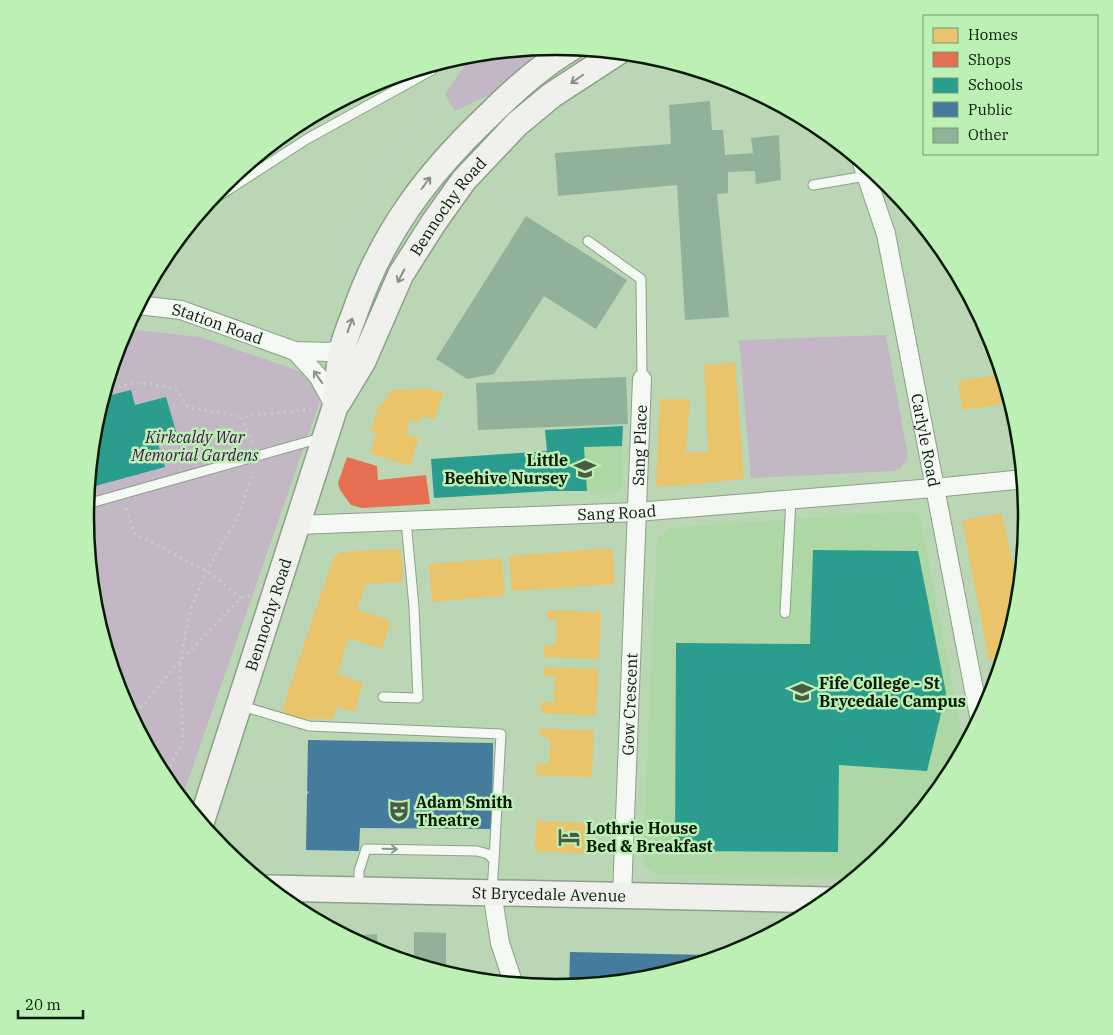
<svg xmlns="http://www.w3.org/2000/svg" width="1113" height="1035" font-family="'IBM Plex Serif',serif">
	<style>
		.built { fill: #add8a6 }
		.green { fill: #c3b6c5 }
		.homes { fill: #e9c46a }
		.shops { fill: #e76f51 }
		.schools { fill: #2a9d8f }
		.public { fill: #457b9d }
		.building { fill: #91b19a }
		.lines { fill: none; stroke-linecap: round; stroke-linejoin: round }
		.lane-casing { stroke: #8ca188; stroke-width: 11 }
		.street-casing { stroke: #8ca188; stroke-width: 20 }
		.secondary-casing { stroke: #8ca188; stroke-width: 28 }
		.path { stroke: #c3ccc2; stroke-width: 3; stroke-dasharray: 2.5 4; stroke-linecap: butt }
		.lane { stroke: #f5f9f4; stroke-width: 9 }
		.street { stroke: #f5f9f4; stroke-width: 18 }
		.secondary { stroke: #f0f1ec; stroke-width: 25 }
		.oneway { stroke: #879084 }
		.oneway2 { stroke: #8a9589 }
		.labels { text-anchor: middle; dominant-baseline: central; stroke-width: 5; stroke-linejoin: round; paint-order: stroke }
		.street-label { font-size: 16px; fill: #071a06; stroke: #bcf0b5 }
		.park-label { font-size: 16px; font-style: italic; fill: #46104f; stroke: #bcf0b5 }
		.poi-label { font-size: 16px; font-weight: bold; fill: #071a06; stroke: #bcf0b5; text-anchor: start }
		.rim { fill: none; stroke: #071a06; stroke-width: 2.5 }
	</style>
	<rect width="100%" height="100%" fill="#bad6b5"/>
	<!-- built -->
	<g class="built">
		<polygon points="623,426 622,487 618,491 550,491 545,430"/>
		<polygon points="912,511 920,518 965,749 948,780 890,851 858,877 658,874 645,867 643,854 657,539 669,528"/>
	</g>
	<!-- green -->
	<g class="green">
		<polygon points="549,47 493,93 455,111 445,94 473,54"/>
		<polygon points="137,330 200,337 299,371 322,395 183,795 180,798 165,779 121,698 94,609 85,517 94,425 121,337 124,332"/>
		<polygon points="886,335 908,456 902,467 894,471 751,478 739,340"/>
	</g>
	<!-- homes -->
	<g class="homes">
		<polygon points="971,298 984,323 989,332 977,334"/>
		<polygon points="735,362 744,479 661,487 656,484 660,399 690,399 686,452 708,452 704,365"/>
		<polygon points="998,375 1003,404 963,410 958,381"/>
		<polygon points="426,388 443,393 434,420 421,416 419,423 411,420 406,434 419,438 410,466 370,453 376,434 370,432 380,403 384,404 389,391"/>
		<polygon points="1002,513 1020,598 1019,610 1004,658 989,661 962,520"/>
		<polygon points="612,548 615,584 512,591 509,556"/>
		<polygon points="401,549 403,582 366,584 357,609 391,621 382,649 349,638 337,674 363,683 354,712 337,706 333,719 291,719 282,710 333,559 340,552"/>
		<polygon points="502,558 505,595 432,602 429,564"/>
		<polygon points="547,610 601,612 599,659 543,657 544,645 556,645 557,619 547,619"/>
		<polygon points="544,667 598,669 596,716 541,713 541,702 554,702 555,676 544,676"/>
		<polygon points="540,728 594,731 592,777 536,775 537,763 549,764 550,738 540,737"/>
		<polygon points="536,821 591,823 590,854 535,851"/>
	</g>
	<!-- shops -->
	<polygon class="shops" points="347,457 377,466 378,480 426,475 430,504 362,508 351,505 340,490 338,483"/>
	<!-- schools -->
	<g class="schools">
		<polygon points="131,390 135,405 166,397 177,435 157,440 165,467 88,488 94,425 103,397"/>
		<polygon points="623,426 622,446 584,447 587,491 550,491 434,498 431,459 547,451 545,430"/>
		<polygon points="813,550 918,551 946,693 927,771 839,765 838,852 675,851 676,643 810,644"/>
	</g>
	<!-- public -->
	<g class="public">
		<polygon points="308,740 493,743 492,829 360,828 359,851 306,850"/>
		<polygon points="570,952 708,955 708,962 648,980 569,987"/>
	</g>
	<!-- building -->
	<g class="building">
		<polygon points="710,101 712,130 723,130 725,155 753,153 751,138 779,135 781,180 756,184 755,171 728,172 728,193 717,194 729,317 685,320 677,185 558,196 555,153 671,144 669,105"/>
		<polygon points="526,216 627,280 596,329 544,296 494,374 467,379 436,359"/>
		<polygon points="626,377 628,424 478,430 476,383"/>
		<polygon points="414,932 446,933 446,974 414,964"/>
		<polygon points="377,934 378,953 345,936"/>
	</g>
	<g class="lines">
		<!-- lane casing -->
		<g class="lane-casing">
			<g id="lane">
				<polyline points="813,185 866,176"/>
				<polyline points="208,203 307,139 432,70"/>
				<polyline points="588,241 641,279 642,379"/>
				<polyline points="87,504 321,438"/>
				<polyline points="785,613 791,499"/>
				<polyline points="383,697 418,698 414,607 406,521"/>
				<polyline points="242,706 309,726 501,734 494,860"/>
				<polyline points="359,890 359,871 366,849 477,851 488,854 494,860 492,892"/>
			</g>
		</g>
		<!-- street casing -->
		<g class="street-casing">
			<g id="street">
				<path id="s1" d="M861,160L886,234L980,721"/>
				<path id="s2" d="M138,305L181,310L295,351L328,352L342,350"/>
				<polyline points="295,351 318,376 335,407"/>
				<path id="s3" d="M297,525L636,512L934,488L1024,479"/>
				<polyline points="492,892 500,943 514,985"/>
				<path id="s4" d="M622,896L642,379"/>
			</g>
		</g>
		<!-- secondary casing -->
		<g class="secondary-casing">
			<g id="secondary">
				<path id="s5" d="M339,401L363,361L401,274L434,222L464,180L517,124L552,95L618,52"/>
				<path id="s6" d="M201,823L335,407C337,389 338,369 342,351C344,339 350,326 354,315C382,233 427,174 489,115C514,90 541,66 571,48"/>
				<path id="s7" d="M269,888L830,900"/>
			</g>
		</g>
		<!-- path -->
		<g class="path">
			<polyline points="364,166 383,174"/>
			<polyline points="489,186 497,191 551,203 664,193"/>
			<polyline points="336,226 352,231"/>
			<polyline points="345,271 346,256 352,231 383,174 455,67 466,55"/>
			<polyline points="105,390 133,383 153,384 177,390 188,407 241,417"/>
			<polyline points="253,443 241,417 311,409"/>
			<polyline points="126,508 134,533 207,571 241,598"/>
			<polyline points="132,718 180,661 241,598 250,596"/>
			<polyline points="296,737 298,853 348,855"/>
			<polyline points="164,778 183,741 180,661 191,608 207,571 238,516 253,472"/>
			<polyline points="236,788 307,794 301,760 297,759"/>
			<polyline points="298,867 298,853"/>
			<polyline points="552,988 552,986 567,985 567,988"/>
		</g>
		<!-- lane -->
		<use href="#lane" class="lane"/>
		<!-- street -->
		<use href="#street" class="street"/>
		<!-- secondary -->
		<use href="#secondary" class="secondary"/>
	</g>
	<!-- one-way arrows -->
	<defs><path id="oneway-shaft" d="M-6 0H5M1.5-3L5.5 0L1.5 3" fill="none" stroke-width="1.6" stroke-linecap="round" stroke-linejoin="round" transform="scale(1.25)"/></defs>
	<g class="oneway">
		<use href="#oneway-shaft" transform="translate(577 79) rotate(145)"/>
		<use href="#oneway-shaft" transform="translate(426 183) rotate(-53)"/>
		<use href="#oneway-shaft" transform="translate(401 276) rotate(117)"/>
		<use href="#oneway-shaft" transform="translate(350 325) rotate(-71)"/>
	</g>
	<g class="oneway2">
		<use href="#oneway-shaft" transform="translate(318 377) rotate(-125)"/>
		<use href="#oneway-shaft" transform="translate(390 849) rotate(1)"/>
	</g>
	<!-- icons -->
	<defs>
		<g id="school-bare" transform="scale(1.725)"><path d="M0-5L7-2L0 1L-7-2ZM-4 1L0 2.5L4 1V4Q0 6-4 4Z" fill="#465c43" stroke="#bcf0b5" stroke-width="2.5" paint-order="stroke"/></g>
		<g id="university-bare" transform="scale(1.725)"><path d="M0-5L7-2L0 1L-7-2ZM-4 1L0 2.5L4 1V4Q0 6-4 4Z" fill="#465c43" stroke="#bcf0b5" stroke-width="2.5" paint-order="stroke"/></g>
		<g id="theatre-bare" transform="scale(1.725)"><path d="M-5-5.5Q0-4 5-5.5V0Q5 5 0 6Q-5 5-5 0ZM-3.3-2.5H-1v1.5H-3.3ZM1-2.5H3.3v1.5H1ZM-2.8 1Q0 5.5 2.8 1Z" fill="#465c43" stroke="#bcf0b5" stroke-width="2.5" paint-order="stroke"/></g>
		<g id="hotel-bare" transform="scale(1.725)"><path d="M-6-4.5h1.5V1H6V5H4.5V3h-9V5H-6ZM-4 0a1.8 1.8 0 1 1 3.6 0ZM.5 0V-2.5h3Q6-2.5 6 0Z" fill="#465c43" stroke="#bcf0b5" stroke-width="2.5" paint-order="stroke"/></g>
	</defs>
	<g fill-rule="evenodd">
		<use href="#school-bare" x="585" y="469"/>
		<use href="#university-bare" x="802" y="692"/>
		<use href="#theatre-bare" x="399" y="811"/>
		<use href="#hotel-bare" x="569" y="837"/>
	</g>
	<g class="labels">
		<!-- street labels -->
		<g class="street-label">
			<text stroke="none"><textPath href="#s5" startOffset="224">Bennochy Road</textPath></text>
			<text stroke="none"><textPath href="#s2" startOffset="82">Station Road</textPath></text>
			<text stroke="none"><textPath href="#s1" startOffset="288">Carlyle Road</textPath></text>
			<text stroke="none"><textPath href="#s4" startOffset="451">Sang Place</textPath></text>
			<text stroke="none"><textPath href="#s3" startOffset="320">Sang Road</textPath></text>
			<text stroke="none"><textPath href="#s6" startOffset="219">Bennochy Road</textPath></text>
			<text stroke="none"><textPath href="#s4" startOffset="192">Gow Crescent</textPath></text>
			<text stroke="none"><textPath href="#s7" startOffset="280">St Brycedale Avenue</textPath></text>
		</g>
		<!-- park labels -->
		<g class="park-label">
			<text x="195" y="437">Kirkcaldy War<tspan x="195" dy="18">Memorial Gardens</tspan></text>
		</g>
		<!-- poi labels -->
		<g class="poi-label">
			<text x="568" y="460" text-anchor="end">Little<tspan x="568" dy="18">Beehive Nursey</tspan></text>
			<text x="819" y="683">Fife College - St<tspan x="819" dy="18">Brycedale Campus</tspan></text>
			<text x="416" y="802">Adam Smith<tspan x="416" dy="18">Theatre</tspan></text>
			<text x="586" y="828">Lothrie House<tspan x="586" dy="18">Bed &amp; Breakfast</tspan></text>
		</g>
	</g>
	<!-- crop -->
	<path d="M0 0H1113V1035H0ZM94 517a462 462 0 1 1 924 0a462 462 0 1 1-924 0Z" fill="#bcf0b5" fill-rule="evenodd"/>
	<path class="rim" d="M94 517a462 462 0 1 1 924 0a462 462 0 1 1-924 0Z"/>
	<!-- legend -->
	<rect x="923" y="15" width="175" height="140" fill="#bcf0b5" stroke="#749a6f"/>
	<rect x="933" y="28" width="25" height="15" fill="#e9c46a" stroke="#749a6f"/>
	<text x="968" y="40" font-size="15" fill="#071a06">Homes</text>
	<rect x="933" y="52" width="25" height="15" fill="#e76f51" stroke="#749a6f"/>
	<text x="968" y="65" font-size="15" fill="#071a06">Shops</text>
	<rect x="933" y="78" width="25" height="15" fill="#2a9d8f" stroke="#749a6f"/>
	<text x="968" y="90" font-size="15" fill="#071a06">Schools</text>
	<rect x="933" y="102" width="25" height="15" fill="#457b9d" stroke="#749a6f"/>
	<text x="968" y="115" font-size="15" fill="#071a06">Public</text>
	<rect x="933" y="128" width="25" height="15" fill="#91b19a" stroke="#749a6f"/>
	<text x="968" y="140" font-size="15" fill="#071a06">Other</text>
	<!-- scale -->
	<path d="M18 1010v8h65v-8" fill="none" stroke="#071a06" stroke-width="2.5"/>
	<text x="25" y="1010" font-size="15" fill="#071a06" stroke="#bcf0b5" stroke-width="4" paint-order="stroke">20 m</text>
</svg>
